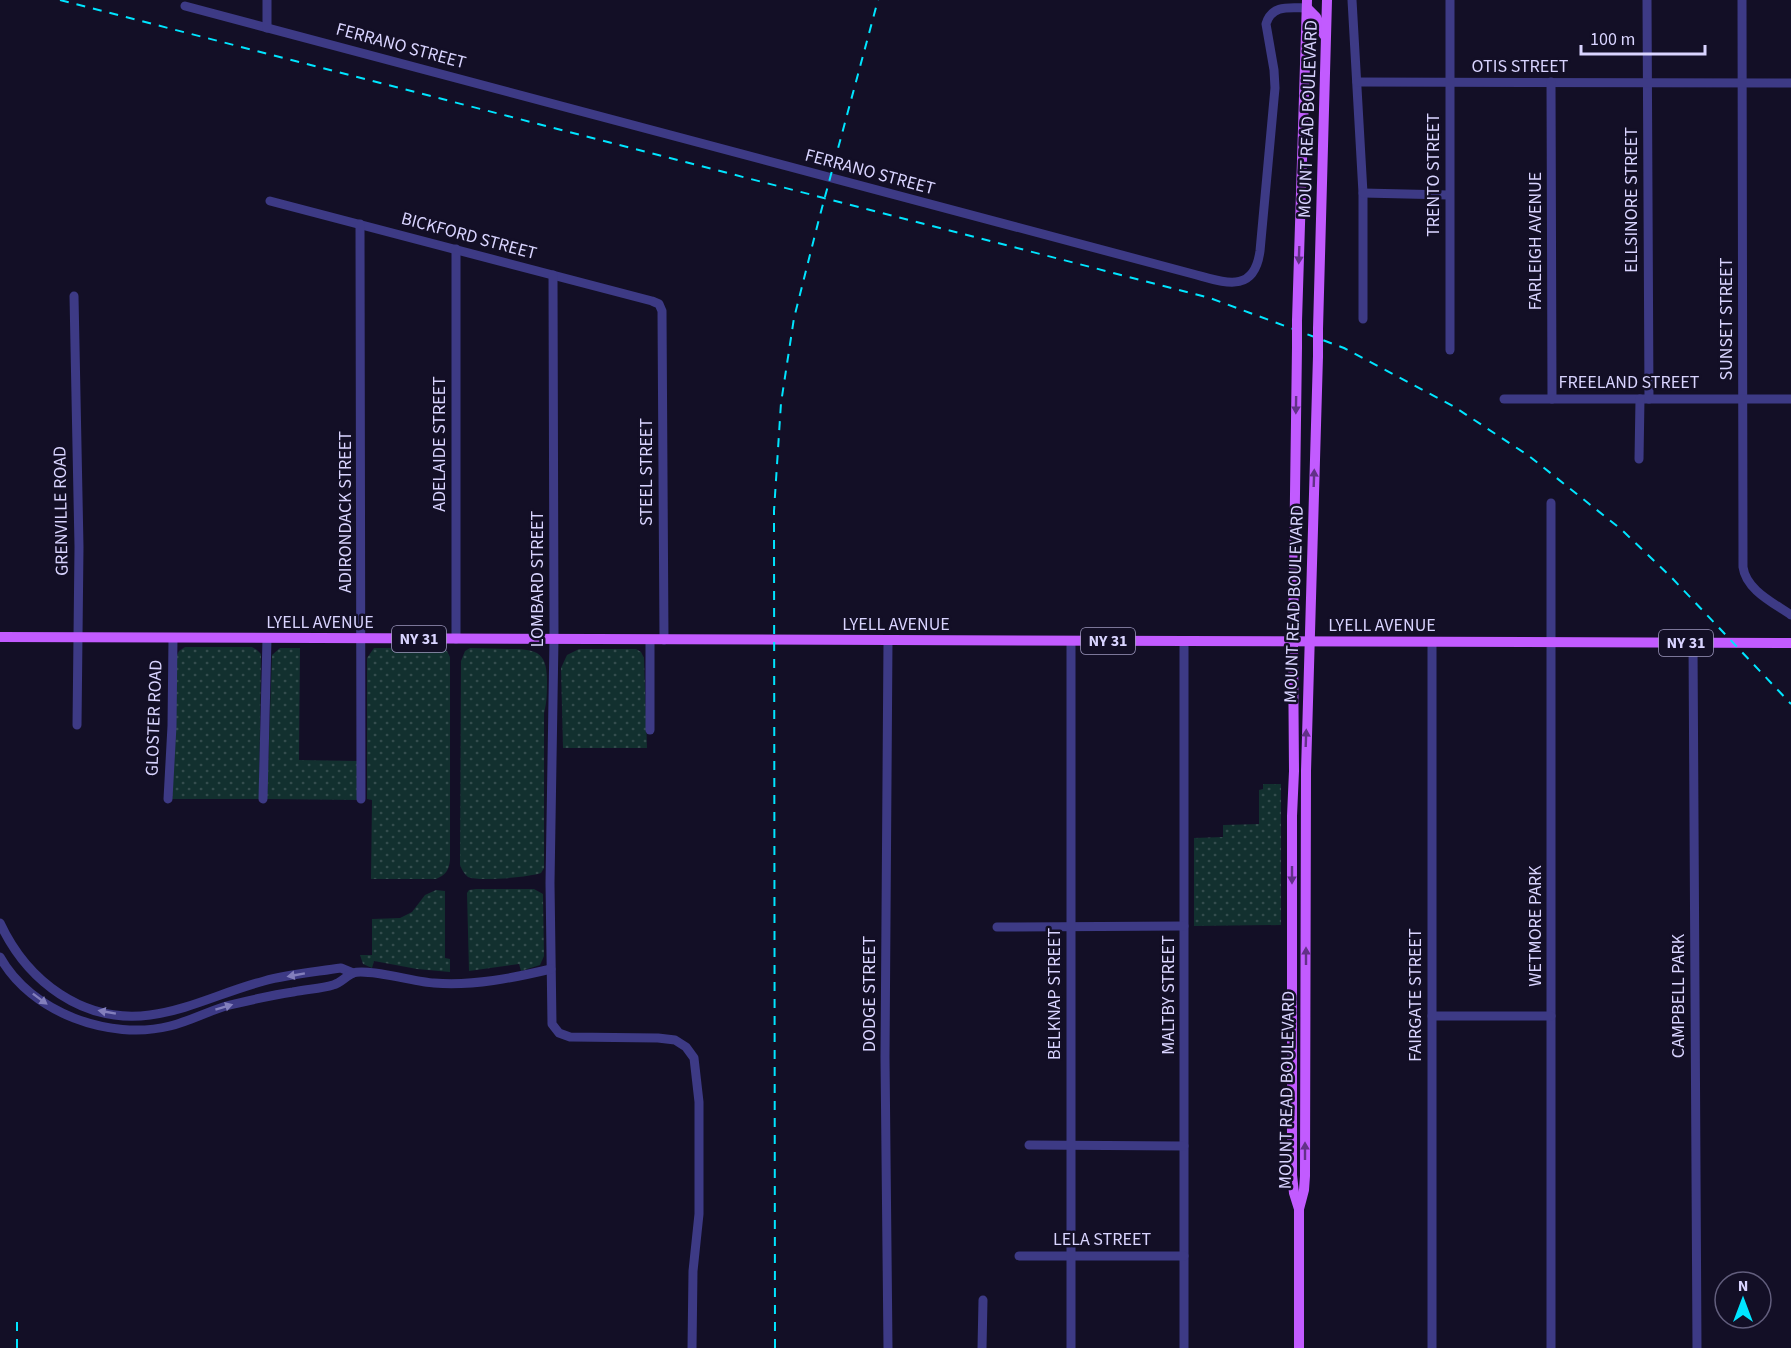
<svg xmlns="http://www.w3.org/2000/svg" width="1791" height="1348" font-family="'Source Sans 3',sans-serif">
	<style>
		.grass { fill: url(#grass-dots) }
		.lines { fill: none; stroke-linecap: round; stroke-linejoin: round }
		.minor { stroke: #3d3a85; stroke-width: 9 }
		.major { stroke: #c25bff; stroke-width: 10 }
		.rail { stroke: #00e5ff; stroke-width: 2; stroke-dasharray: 9 8; stroke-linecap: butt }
		.major-bridge { stroke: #c25bff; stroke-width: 10 }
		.oneway { fill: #623188 }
		.oneway2 { fill: #837fbc }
		.labels { text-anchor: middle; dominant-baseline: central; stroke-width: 5; stroke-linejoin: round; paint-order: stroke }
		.shield { fill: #130f26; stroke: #9e99be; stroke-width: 1.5 }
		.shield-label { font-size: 16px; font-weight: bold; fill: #d9d4ff }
		.street-label { font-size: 18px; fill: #d9d4ff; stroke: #130f26 }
	</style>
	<defs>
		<pattern id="grass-dots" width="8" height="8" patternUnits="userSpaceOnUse" patternTransform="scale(1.5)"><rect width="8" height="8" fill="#12302f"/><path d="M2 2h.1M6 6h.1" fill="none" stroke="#344d4e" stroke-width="1.8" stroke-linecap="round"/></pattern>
	</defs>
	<rect width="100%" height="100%" fill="#130f26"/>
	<!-- grass -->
	<g class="grass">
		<polygon points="185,647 252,647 257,650 261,654 259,799 172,799 177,655 179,651"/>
		<polygon points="280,648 300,648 299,760 358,761 358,800 267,799 272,655"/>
		<path d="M374,648H439L447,651L450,657V860C449,871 445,875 436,879H371L372,800L367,799V658Z"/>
		<path d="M470,648C483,648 495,649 508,649C534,649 547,650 547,680C547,692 547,702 544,713V868L541,873C530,877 478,882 468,877C464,874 462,870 460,865L461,661L465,651Z"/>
		<polygon points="579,649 636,649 641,652 644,658 647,748 563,748 561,668 567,655"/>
		<polygon points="1263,784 1281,784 1281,925 1194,926 1194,838 1223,837 1223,825 1259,824 1259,790 1263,789"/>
		<polygon points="476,889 534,889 543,894 544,956 540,965 521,971 519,964 469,971 467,893 469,890"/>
		<polygon points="436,890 445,891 445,958 450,959 450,972 417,969 374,961 372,968 363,964 360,955 372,955 372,919 400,918 412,912 425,895"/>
	</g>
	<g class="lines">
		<!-- minor -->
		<g class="minor">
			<polyline points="1352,0 1363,193 1363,319"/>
			<polyline points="1647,0 1649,399"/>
			<path d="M1742,0L1743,567C1746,590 1774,603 1791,615"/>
			<path d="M185,6L1193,274C1224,282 1254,295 1260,251L1275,88L1274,70L1266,24C1272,4 1290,8 1307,8"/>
			<polyline points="267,28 267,0"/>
			<polyline points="1357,82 1791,83"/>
			<polyline points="1551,82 1552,399"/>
			<polyline points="1363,193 1449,195"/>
			<polyline points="270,201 652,301 659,304 662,311 664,640"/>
			<polyline points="360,224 361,799"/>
			<polyline points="456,249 456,639"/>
			<polyline points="553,275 554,639 550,883 552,1024 559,1033 570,1037 658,1038 675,1040 686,1047 694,1058 699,1102 699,1214 693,1271 692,1348"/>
			<polyline points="74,296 79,547 77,725"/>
			<polyline points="1450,350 1450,0"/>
			<polyline points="1504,399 1791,399"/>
			<polyline points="1639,459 1640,399"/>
			<polyline points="1551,503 1551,1348"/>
			<polyline points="1184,641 1184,1348"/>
			<polyline points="1693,643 1697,1348"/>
			<polyline points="650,730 650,640"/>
			<polyline points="168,799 172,726 173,638"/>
			<polyline points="263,799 267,638"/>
			<path d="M0,923C27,981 83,1024 150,1015C189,1010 225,991 264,981C289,974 315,972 341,968L353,973"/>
			<polyline points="997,927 1184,926"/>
			<path d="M0,957C31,1013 110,1041 170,1026C191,1021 210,1010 230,1005C251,1000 272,995 293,992C306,989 321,989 333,985C341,983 346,976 353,973C367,968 416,982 434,983C474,986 513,978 551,969"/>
			<polyline points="1432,1016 1551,1016"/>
			<polyline points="1029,1145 1184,1146"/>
			<polyline points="1019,1256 1184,1256"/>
			<polyline points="888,1348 885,1057 888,640"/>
			<polyline points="982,1348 983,1300"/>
			<polyline points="1071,1348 1071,641"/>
			<polyline points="1432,1348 1432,642"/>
		</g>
		<!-- major -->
		<g class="major">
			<polyline points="1307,8 1316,17 1324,35"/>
			<polyline points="1297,321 1307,0"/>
			<polyline points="1318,329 1327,0"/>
			<polyline points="1297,347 1293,642 1294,771 1292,816 1292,1175 1294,1193 1299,1209"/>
			<polyline points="0,637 1791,643"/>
			<polyline points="1299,1348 1299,1209 1304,1190 1305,1176 1306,771 1318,356"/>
		</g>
		<!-- rail -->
		<g class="rail">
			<polyline points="60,0 1210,298 1344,348 1453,406 1529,456 1622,530 1672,578 1791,704"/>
			<polyline points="17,1322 17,1348"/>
			<polyline points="775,1348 774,511 781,403 794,318 819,219 878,0"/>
		</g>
		<!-- major-bridge -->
		<g class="major-bridge">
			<polyline points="1297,347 1297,321"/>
			<polyline points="1318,356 1318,329"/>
		</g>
	</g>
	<!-- one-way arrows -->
	<defs><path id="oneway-solid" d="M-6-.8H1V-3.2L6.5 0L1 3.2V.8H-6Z" transform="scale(1.5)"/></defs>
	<g class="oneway">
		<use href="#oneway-solid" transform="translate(1299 255) rotate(92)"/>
		<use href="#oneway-solid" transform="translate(1296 405) rotate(91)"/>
		<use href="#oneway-solid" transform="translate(1314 478) rotate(-88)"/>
		<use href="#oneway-solid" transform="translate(1306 738) rotate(-88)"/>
		<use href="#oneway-solid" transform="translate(1292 875) rotate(90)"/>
		<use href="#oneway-solid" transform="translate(1306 956) rotate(-90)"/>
		<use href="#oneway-solid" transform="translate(1305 1151) rotate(-90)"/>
	</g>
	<g class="oneway2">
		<use href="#oneway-solid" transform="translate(296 975) rotate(170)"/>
		<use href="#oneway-solid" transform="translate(40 999) rotate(37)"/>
		<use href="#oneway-solid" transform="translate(224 1007) rotate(-17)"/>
		<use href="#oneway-solid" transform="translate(107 1012) rotate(-170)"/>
	</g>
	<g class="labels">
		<!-- shield labels -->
		<g class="shield">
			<rect x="392" y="626" width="54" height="26" rx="4.5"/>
			<rect x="1081" y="628" width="54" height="26" rx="4.5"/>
			<rect x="1659" y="630" width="54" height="26" rx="4.5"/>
		</g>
		<g class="shield-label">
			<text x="419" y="639">NY 31</text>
			<text x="1108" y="641">NY 31</text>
			<text x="1686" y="643">NY 31</text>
		</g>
		<!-- street labels -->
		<g class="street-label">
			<text transform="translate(401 46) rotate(15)">FERRANO STREET</text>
			<text x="1520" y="66">OTIS STREET</text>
			<text transform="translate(1308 119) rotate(-88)">MOUNT READ BOULEVARD</text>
			<text transform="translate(870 172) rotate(15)">FERRANO STREET</text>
			<text transform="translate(1433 175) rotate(-90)">TRENTO STREET</text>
			<text transform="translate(1631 200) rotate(-90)">ELLSINORE STREET</text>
			<text transform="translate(469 236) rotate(15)">BICKFORD STREET</text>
			<text transform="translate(1535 241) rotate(-90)">FARLEIGH AVENUE</text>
			<text transform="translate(1726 319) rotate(-90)">SUNSET STREET</text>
			<text x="1629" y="382">FREELAND STREET</text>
			<text transform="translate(439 444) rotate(-90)">ADELAIDE STREET</text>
			<text transform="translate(646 472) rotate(-90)">STEEL STREET</text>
			<text transform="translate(61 511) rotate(-91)">GRENVILLE ROAD</text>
			<text transform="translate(345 512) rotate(-90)">ADIRONDACK STREET</text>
			<text transform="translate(537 579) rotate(-90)">LOMBARD STREET</text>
			<text transform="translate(1294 604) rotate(-88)">MOUNT READ BOULEVARD</text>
			<text x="320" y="622">LYELL AVENUE</text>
			<text x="896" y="624">LYELL AVENUE</text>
			<text x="1382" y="625">LYELL AVENUE</text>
			<text transform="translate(154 718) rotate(-88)">GLOSTER ROAD</text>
			<text transform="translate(1535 926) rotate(-90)">WETMORE PARK</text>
			<text transform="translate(869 994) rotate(-90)">DODGE STREET</text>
			<text transform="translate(1054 994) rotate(-90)">BELKNAP STREET</text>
			<text transform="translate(1168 995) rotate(-90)">MALTBY STREET</text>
			<text transform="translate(1415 995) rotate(-90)">FAIRGATE STREET</text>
			<text transform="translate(1678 996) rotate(-90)">CAMPBELL PARK</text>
			<text transform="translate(1287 1090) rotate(-89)">MOUNT READ BOULEVARD</text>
			<text x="1102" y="1239">LELA STREET</text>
		</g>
	</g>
	<!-- north arrow -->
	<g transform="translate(1743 1300)"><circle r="28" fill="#130f26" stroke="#625e7d" stroke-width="1.5"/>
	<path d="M0-4.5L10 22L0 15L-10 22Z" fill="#00e5ff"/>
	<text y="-9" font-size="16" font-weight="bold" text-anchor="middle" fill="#d9d4ff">N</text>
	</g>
	<!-- scale -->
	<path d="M1581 45v9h124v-9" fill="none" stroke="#d9d4ff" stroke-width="3"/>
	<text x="1590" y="45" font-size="18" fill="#d9d4ff" stroke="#130f26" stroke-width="4.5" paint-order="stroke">100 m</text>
</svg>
